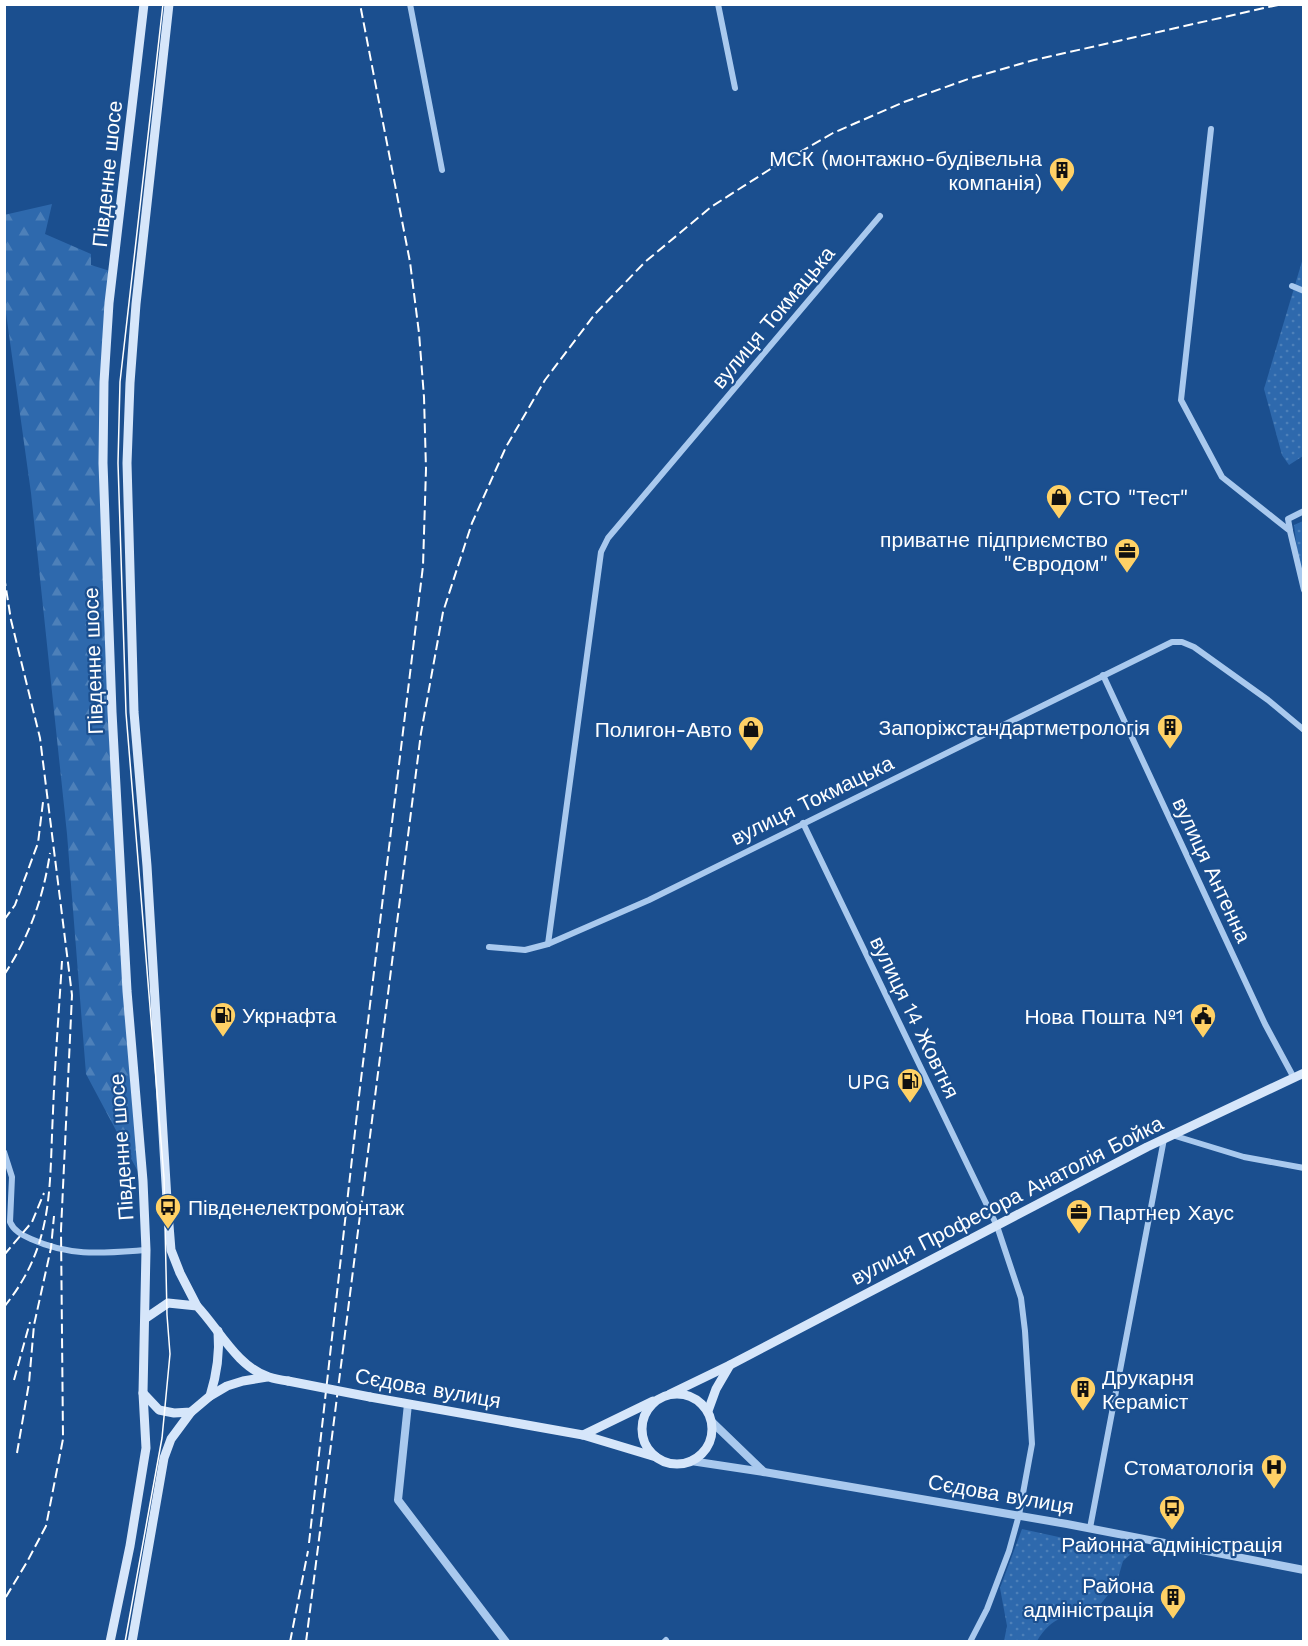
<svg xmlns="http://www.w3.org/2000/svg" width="1308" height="1646" font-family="'Work Sans',sans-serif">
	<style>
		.green { fill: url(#green-dots) }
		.forest { fill: url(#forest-firs) }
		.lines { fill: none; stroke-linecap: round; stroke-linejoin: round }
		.minor { stroke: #a9c9ee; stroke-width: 6 }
		.tertiary { stroke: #a9c9ee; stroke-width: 8 }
		.secondary { stroke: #d6e6fa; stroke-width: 9 }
		.tram { stroke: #fff; stroke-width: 1.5 }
		.rail { stroke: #fff; stroke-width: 2; stroke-dasharray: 10 4.5; stroke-linecap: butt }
		.secondary-bridge { stroke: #d6e6fa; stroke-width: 9 }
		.labels { text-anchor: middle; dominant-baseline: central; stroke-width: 4.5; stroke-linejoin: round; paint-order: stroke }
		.poi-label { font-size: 21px; fill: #fff; stroke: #1b4f8f; text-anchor: end }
		.street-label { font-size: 21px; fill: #fff; stroke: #1b4f8f }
	</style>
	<defs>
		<pattern id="green-dots" width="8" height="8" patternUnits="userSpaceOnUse" patternTransform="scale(1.5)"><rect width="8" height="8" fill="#2e69ad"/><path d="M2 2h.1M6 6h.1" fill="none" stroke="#4d80b9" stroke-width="1.8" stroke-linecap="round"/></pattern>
		<pattern id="forest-firs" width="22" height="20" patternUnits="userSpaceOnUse" patternTransform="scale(1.5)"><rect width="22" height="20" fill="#2e69ad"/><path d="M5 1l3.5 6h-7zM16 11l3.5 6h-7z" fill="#4d80b9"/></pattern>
	</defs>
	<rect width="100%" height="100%" fill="#1b4f8f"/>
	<!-- green -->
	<g class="green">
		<polygon points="1303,258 1303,456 1289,465 1282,455 1264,389"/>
		<polygon points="1303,521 1303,583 1301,581 1294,525"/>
		<path d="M1022,1529L1132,1553L1123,1561L1116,1585L1095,1611C1069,1613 1051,1617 1037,1641H1004L1007,1626L1000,1588Z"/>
	</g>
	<!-- forest -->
	<polygon class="forest" points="52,204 45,234 91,254 91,265 110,271 104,382 112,712 143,1181 86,1074 67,834 31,493 5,306 4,215"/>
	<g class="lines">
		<!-- minor -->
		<g class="minor">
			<polyline points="410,4 442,170"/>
			<polyline points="718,4 735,88"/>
			<polyline points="1211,129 1181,400 1222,477 1290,531 1304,590"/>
			<polyline points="1292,286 1304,291"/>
			<polyline points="1290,530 1288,519 1304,511"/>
			<polyline points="1103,675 1265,1024 1294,1078"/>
			<polyline points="803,823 997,1226 1021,1298 1025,1331 1032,1444 1019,1515 1009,1551 987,1609 970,1642"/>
			<polyline points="548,944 601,552 608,538 880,216"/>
			<polyline points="489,947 525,950 548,944 649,900 1172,642 1182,642 1194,647 1268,700 1304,730"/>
			<polyline points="1172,1135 1244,1157 1304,1168"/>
			<path d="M4,1152L12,1177L10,1222C14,1231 22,1235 31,1239C71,1257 103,1253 146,1250"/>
			<polyline points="1090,1528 1164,1139"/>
			<polyline points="664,1642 666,1640"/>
		</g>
		<!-- tertiary -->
		<g class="tertiary">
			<polyline points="408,1404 398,1500 506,1642"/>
			<polyline points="712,1422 764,1472"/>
			<polyline points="691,1461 764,1472 1067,1524 1304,1570"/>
		</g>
		<!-- secondary -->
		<g class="secondary">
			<polyline points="169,4 136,304 130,383 127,463 134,712 147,866 167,1200 171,1250 180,1273 197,1306"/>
			<path d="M146,1318L168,1303L197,1306C219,1329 237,1367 269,1377C275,1379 281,1380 288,1381"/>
			<polyline points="143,1393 159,1410 174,1413 191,1412 210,1396 227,1386 243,1381 267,1377"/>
			<circle cx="677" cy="1429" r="35"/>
			<polyline points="670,1394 730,1365 1147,1147 1304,1073"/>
			<path d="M210,1396C217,1374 220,1355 218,1331"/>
			<polyline points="370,1397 583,1435 656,1457"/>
			<polyline points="708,1411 716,1389 730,1365"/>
			<polyline points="583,1435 653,1401"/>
			<polyline points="110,1642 130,1546 146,1448 143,1393 146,1250 143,1181 127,991 112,712 103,463 104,382 109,303 144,4"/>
			<polyline points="132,1642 164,1458 171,1439 191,1412"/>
		</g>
		<!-- tram -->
		<polyline class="tram" points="125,1642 162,1438 170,1354 167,1315 164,1178 126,713 118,463 120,382 163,4"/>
		<!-- rail -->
		<g class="rail">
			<polyline points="4,576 11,620 40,738 72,995 61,1230 63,1439 46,1526 27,1562 4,1600"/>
			<polyline points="4,920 15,905 38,843 43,802"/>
			<path d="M4,975C30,935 43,899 50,853"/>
			<polyline points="4,1255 32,1222 44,1193"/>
			<path d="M4,1307C55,1244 49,1187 53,1112C55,1061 59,1011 62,961"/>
			<polyline points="14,1380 30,1322"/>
			<polyline points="17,1453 29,1383 34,1325 51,1248 54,1216"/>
			<polyline points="309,1543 359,1096 423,566 426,469 424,397 419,333 410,262 360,4"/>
			<polyline points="290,1642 308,1551"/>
			<polyline points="306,1642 421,733 443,612 472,523 506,447 545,380 595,314 645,262 711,207 772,168 833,133 904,102 971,78 1034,60 1282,4"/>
		</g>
		<!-- secondary-bridge -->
		<polyline class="secondary-bridge" points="288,1381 370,1397"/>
	</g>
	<!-- icons -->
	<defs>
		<g id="building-pin" transform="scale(1.35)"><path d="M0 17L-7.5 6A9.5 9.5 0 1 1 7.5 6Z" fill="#ffd166" stroke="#1b4f8f"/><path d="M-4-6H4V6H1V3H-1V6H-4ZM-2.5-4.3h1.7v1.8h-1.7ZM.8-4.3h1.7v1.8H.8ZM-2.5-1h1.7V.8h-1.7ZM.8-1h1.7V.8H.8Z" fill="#111"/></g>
		<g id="shop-pin" transform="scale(1.35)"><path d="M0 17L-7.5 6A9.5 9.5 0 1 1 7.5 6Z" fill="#ffd166" stroke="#1b4f8f"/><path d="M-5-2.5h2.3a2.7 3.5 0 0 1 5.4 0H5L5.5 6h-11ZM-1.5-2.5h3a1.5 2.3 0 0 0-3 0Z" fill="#111"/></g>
		<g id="office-pin" transform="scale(1.35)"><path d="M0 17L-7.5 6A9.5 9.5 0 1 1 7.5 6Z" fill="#ffd166" stroke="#1b4f8f"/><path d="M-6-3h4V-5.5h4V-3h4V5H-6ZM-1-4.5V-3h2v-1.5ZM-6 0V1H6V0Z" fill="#111"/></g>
		<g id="fuel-pin" transform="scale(1.35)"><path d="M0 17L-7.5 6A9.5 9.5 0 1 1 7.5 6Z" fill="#ffd166" stroke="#1b4f8f"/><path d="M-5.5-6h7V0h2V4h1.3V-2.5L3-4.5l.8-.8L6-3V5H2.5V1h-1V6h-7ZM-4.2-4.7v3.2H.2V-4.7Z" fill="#111"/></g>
		<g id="civic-pin" transform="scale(1.35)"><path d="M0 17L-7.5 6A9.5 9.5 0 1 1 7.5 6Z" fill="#ffd166" stroke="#1b4f8f"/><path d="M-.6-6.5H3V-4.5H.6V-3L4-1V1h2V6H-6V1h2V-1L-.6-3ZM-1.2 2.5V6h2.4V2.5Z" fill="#111"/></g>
		<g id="bus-pin" transform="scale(1.35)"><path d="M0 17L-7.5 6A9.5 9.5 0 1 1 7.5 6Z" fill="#ffd166" stroke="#1b4f8f"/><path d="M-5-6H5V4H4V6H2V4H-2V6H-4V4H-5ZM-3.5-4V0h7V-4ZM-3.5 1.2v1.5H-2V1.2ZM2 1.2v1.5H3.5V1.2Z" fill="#111"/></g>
		<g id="hospital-pin" transform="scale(1.35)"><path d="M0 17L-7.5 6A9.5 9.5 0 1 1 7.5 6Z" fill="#ffd166" stroke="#1b4f8f"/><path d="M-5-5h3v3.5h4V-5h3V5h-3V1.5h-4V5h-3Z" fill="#111"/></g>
	</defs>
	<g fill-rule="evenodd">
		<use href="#building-pin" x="1062" y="170"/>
		<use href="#shop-pin" x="1059" y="497"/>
		<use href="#office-pin" x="1127" y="551"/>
		<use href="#building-pin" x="1170" y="727"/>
		<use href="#shop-pin" x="751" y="729"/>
		<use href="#fuel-pin" x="223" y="1015"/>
		<use href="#civic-pin" x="1203" y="1016"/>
		<use href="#fuel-pin" x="910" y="1081"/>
		<use href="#bus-pin" x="168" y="1207"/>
		<use href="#office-pin" x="1079" y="1212"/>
		<use href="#building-pin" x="1083" y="1389"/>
		<use href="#hospital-pin" x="1274" y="1467"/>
		<use href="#bus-pin" x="1172" y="1508"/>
		<use href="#building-pin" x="1173" y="1597"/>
	</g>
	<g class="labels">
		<!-- poi labels -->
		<g class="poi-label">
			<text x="1042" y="158">МСК (монтажно-будівельна<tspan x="1042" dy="24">компанія)</tspan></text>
			<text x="1078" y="497" text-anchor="start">СТО "Тест"</text>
			<text x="1108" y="539">приватне підприємство<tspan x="1108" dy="24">"Євродом"</tspan></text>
			<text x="1150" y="727">Запоріжстандартметрологія</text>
			<text x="732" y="729">Полигон-Авто</text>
			<text x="242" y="1015" text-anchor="start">Укрнафта</text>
			<text x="1184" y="1016">Нова Пошта №1</text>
			<text x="890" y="1081">UPG</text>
			<text x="188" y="1207" text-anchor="start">Південелектромонтаж</text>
			<text x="1098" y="1212" text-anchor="start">Партнер Хаус</text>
			<text x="1102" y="1377" text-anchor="start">Друкарня<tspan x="1102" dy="24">Кераміст</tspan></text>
			<text x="1254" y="1467">Стоматологія</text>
			<text x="1172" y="1544" text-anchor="middle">Районна адміністрація</text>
			<text x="1154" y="1585">Района<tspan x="1154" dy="24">адміністрація</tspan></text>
		</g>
		<!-- street labels -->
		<g class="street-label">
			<text transform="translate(107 174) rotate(-84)">Південне шосе</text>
			<text transform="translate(773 317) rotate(-50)">вулиця Токмацька</text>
			<text transform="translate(93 661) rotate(-92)">Південне шосе</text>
			<text transform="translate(812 800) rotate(-26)">вулиця Токмацька</text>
			<text transform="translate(1212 870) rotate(65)">вулиця Антенна</text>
			<text transform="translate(915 1017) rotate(64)">вулиця 14 Жовтня</text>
			<text transform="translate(121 1147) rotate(-94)">Південне шосе</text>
			<text transform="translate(1007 1200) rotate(-27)">вулиця Професора Анатолія Бойка</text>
			<text transform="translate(428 1388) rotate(10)">Сєдова вулиця</text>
			<text transform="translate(1001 1494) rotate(10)">Сєдова вулиця</text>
		</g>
	</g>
	<!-- border -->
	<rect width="1308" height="1646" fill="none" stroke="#ffffff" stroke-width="12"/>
</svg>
